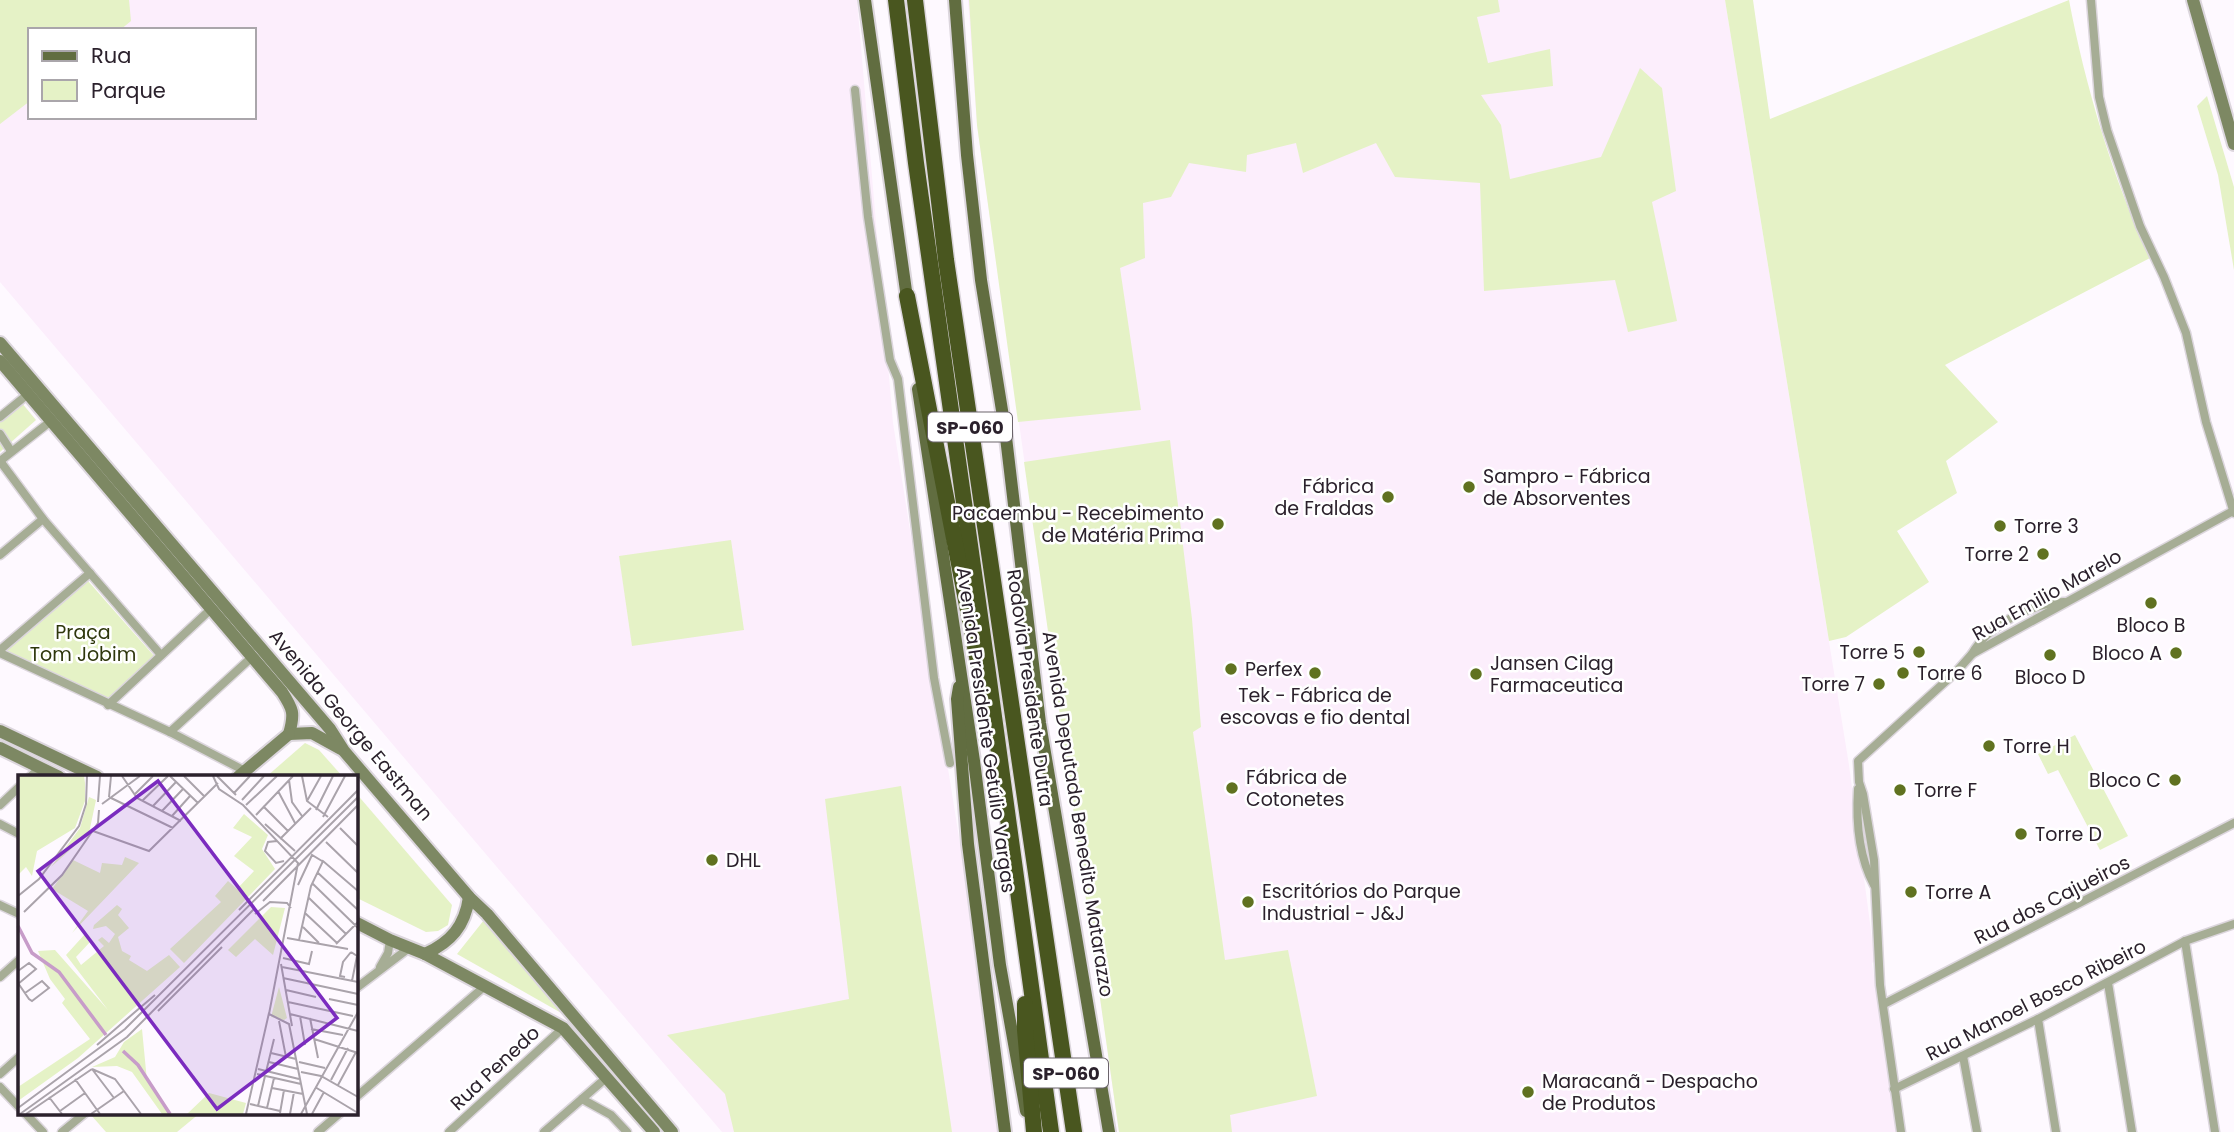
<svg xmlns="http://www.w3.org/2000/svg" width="2234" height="1132" font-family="Poppins,sans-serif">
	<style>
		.built { fill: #fceefc; fill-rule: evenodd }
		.green { fill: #e5f2c6 }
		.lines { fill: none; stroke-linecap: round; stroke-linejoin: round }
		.street-casing { stroke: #dcd6dd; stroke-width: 11 }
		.secondary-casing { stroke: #dcd6dd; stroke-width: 16 }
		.primary-casing { stroke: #dcd6dd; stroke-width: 16 }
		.highway-casing { stroke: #dcd6dd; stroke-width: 19 }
		.street { stroke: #a6ad95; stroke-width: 8 }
		.secondary { stroke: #7d8863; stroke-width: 12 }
		.primary { stroke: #616d40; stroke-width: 12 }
		.highway { stroke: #49561f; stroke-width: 16 }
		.poi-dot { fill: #607220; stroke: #fff; stroke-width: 2.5 }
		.labels { text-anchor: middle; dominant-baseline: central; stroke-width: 5; stroke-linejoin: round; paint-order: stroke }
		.shield { fill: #fff; stroke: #6b646b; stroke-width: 2 }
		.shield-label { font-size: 18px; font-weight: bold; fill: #2b212c }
		.poi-label { font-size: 19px; fill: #2b212c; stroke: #fff; text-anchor: start }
		.street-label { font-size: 19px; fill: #2b212c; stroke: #fff }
		.park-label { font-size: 19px; fill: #2e370c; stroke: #fff }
		.inset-river { fill: none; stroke: #c79cc9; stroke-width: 3.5 }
		.inset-road { fill: none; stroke: #aaa3ab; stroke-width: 2 }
		.view { fill: #7b2cbf; fill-opacity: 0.15; stroke: #7b2cbf; stroke-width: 3.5 }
		.inset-edge { fill: none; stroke: #2b212c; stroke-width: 3.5 }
	</style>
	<rect width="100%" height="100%" fill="#fef9ff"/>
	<!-- built -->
	<g class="built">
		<path d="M0,0H857L893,423L982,982L1000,1132H722L0,282ZM30,30H254V117H30Z"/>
		<polygon points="968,0 1725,0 1849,765 1875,961 1872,963 1897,1132 1119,1132 977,125"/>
	</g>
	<!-- green -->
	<g class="green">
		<polygon points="0,0 129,0 131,21 120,30 30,30 30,101 0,124"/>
		<polygon points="969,0 1498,0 1500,12 1477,17 1488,63 1550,49 1553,86 1481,95 1501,125 1510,179 1601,157 1640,68 1662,88 1676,191 1652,202 1677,321 1628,332 1615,280 1484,291 1480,183 1395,177 1376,143 1303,173 1296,143 1247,155 1246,172 1189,163 1171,197 1143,203 1145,258 1120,268 1141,410 1018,422 977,125"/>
		<path d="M1725,0H1753L1770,119L2069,0C2085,85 2113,180 2150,258L1945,365L1998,422L1946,461L1957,493L1897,531L1929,582L1846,637L1829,641Z"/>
		<polygon points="2207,96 2234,187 2234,270 2218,175 2197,106"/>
		<polygon points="21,402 36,420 0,452 0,420"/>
		<polygon points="1170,440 1192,619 1201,727 1193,732 1225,960 1288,950 1317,1096 1230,1115 1232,1132 1119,1132 1024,462"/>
		<polygon points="731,540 744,630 632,646 619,556"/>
		<polygon points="88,581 155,657 105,702 4,653"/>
		<polygon points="2075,735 2128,836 2100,850 2058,770 2048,774 2038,754"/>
		<polygon points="305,743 319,750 343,777 266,777"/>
		<polygon points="901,786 952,1132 734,1132 725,1094 667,1035 849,999 825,799"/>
		<polygon points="355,792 452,905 448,925 438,931 426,932 355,897"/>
		<polygon points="484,920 490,928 563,1014 457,954"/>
		<polygon points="93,1113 200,1113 177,1132 106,1132 91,1115"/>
	</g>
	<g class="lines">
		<!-- street casing -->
		<g class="street-casing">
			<g id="street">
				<polyline points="2091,0 2099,97 2107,130 2140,226 2164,277 2186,333 2206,422 2234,513"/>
				<polyline points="855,90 868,217 890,360 898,379 934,678 950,763"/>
				<polyline points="0,417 28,394"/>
				<polyline points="0,434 11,451"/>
				<polyline points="0,461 43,519 161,655"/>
				<polyline points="0,461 51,421"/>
				<polyline points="0,555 43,519"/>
				<polyline points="0,650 90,573"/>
				<polyline points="0,653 170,732 245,771"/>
				<path d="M1972,654C1988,625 2032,603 2064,602"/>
				<polyline points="108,705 211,609"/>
				<polyline points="170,732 252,657"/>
				<polyline points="30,777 40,767"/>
				<path d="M1858,789C1856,820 1859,857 1874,885"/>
				<polyline points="0,805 19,787"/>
				<polyline points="0,824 19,834"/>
				<polyline points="0,905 19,914"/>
				<polyline points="2185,941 2215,1132"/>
				<polyline points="380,967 388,953 390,940"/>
				<polyline points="0,977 19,960"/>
				<polyline points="2108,983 2132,1132"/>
				<polyline points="355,989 409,948"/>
				<polyline points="1884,1004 2234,823"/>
				<polyline points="2038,1019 2056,1132"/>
				<polyline points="1963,1056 1977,1132"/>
				<polyline points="0,1074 19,1057"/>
				<polyline points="0,1087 19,1107"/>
				<polyline points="1894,1089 2038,1019 2185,941 2234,924"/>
				<polyline points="355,1098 485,986"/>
				<polyline points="582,1099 611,1115 627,1132"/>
				<polyline points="25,1113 43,1132"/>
				<polyline points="62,1132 85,1113"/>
				<polyline points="318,1132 340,1113"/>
				<polyline points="449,1132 563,1028"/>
				<polyline points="544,1132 606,1078"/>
				<polyline points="1901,1132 1880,985 1874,860 1863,794 1859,782 1858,761 1957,671 1972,654 2233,511"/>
			</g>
		</g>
		<!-- secondary casing -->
		<g class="secondary-casing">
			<g id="secondary">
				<polyline points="2193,0 2234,144"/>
				<polyline points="0,343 330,729 344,751 469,897 487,914 672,1132"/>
				<path d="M0,361L282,692C293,709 295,713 289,734"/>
				<polyline points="0,731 97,777"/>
				<polyline points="289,734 312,733 341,749"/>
				<polyline points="0,748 59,777"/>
				<polyline points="238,777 289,734"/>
				<polyline points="355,922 390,940 425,954 563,1028 654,1132"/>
				<path d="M425,954C451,942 465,926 469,897"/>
			</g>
		</g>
		<!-- primary casing -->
		<g class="primary-casing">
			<g id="primary">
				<polyline points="865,0 908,305"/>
				<polyline points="955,0 967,155 981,280 1005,429 1040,723 1109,1132"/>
				<polyline points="918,389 974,761 1000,965 1026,1111"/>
				<polyline points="959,687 957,699 968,844 1005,1132"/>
			</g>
		</g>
		<!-- highway casing -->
		<g class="highway-casing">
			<g id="highway">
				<polyline points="896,0 916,163 985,651 1051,1132"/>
				<polyline points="915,0 946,260 1074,1132"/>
				<polyline points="907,296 978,662"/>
				<polyline points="1025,1004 1025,1030 1034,1132"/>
			</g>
		</g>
		<!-- street -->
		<use href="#street" class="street"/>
		<!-- secondary -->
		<use href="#secondary" class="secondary"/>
		<!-- primary -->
		<use href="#primary" class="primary"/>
		<!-- highway -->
		<use href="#highway" class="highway"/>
	</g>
	<!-- markers -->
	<g class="poi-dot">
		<circle cx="1469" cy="487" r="7"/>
		<circle cx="1388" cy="497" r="7"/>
		<circle cx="1218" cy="524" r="7"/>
		<circle cx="2000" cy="526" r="7"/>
		<circle cx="2043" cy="554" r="7"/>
		<circle cx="2151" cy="603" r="7"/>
		<circle cx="1919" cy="652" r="7"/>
		<circle cx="2176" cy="653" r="7"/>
		<circle cx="2050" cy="655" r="7"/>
		<circle cx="1231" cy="669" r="7"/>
		<circle cx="1315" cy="673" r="7"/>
		<circle cx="1903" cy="673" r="7"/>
		<circle cx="1476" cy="674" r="7"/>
		<circle cx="1879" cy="684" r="7"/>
		<circle cx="1989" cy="746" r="7"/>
		<circle cx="2175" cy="780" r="7"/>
		<circle cx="1232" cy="788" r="7"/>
		<circle cx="1900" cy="790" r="7"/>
		<circle cx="2021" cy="834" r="7"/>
		<circle cx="712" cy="860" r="7"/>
		<circle cx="1911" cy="892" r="7"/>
		<circle cx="1248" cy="902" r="7"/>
		<circle cx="1528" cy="1092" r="7"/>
	</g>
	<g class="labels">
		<!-- shield labels -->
		<g class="shield">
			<rect x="928" y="412.5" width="84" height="29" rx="5"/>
			<rect x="1024" y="1058.5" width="84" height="29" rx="5"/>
		</g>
		<g class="shield-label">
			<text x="970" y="427">SP-060</text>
			<text x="1066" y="1073">SP-060</text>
		</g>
		<!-- poi labels -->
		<g class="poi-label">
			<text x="1483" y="476">Sampro - Fábrica<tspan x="1483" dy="22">de Absorventes</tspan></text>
			<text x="1374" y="486" text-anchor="end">Fábrica<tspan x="1374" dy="22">de Fraldas</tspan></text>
			<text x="1204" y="513" text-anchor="end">Pacaembu - Recebimento<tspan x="1204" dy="22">de Matéria Prima</tspan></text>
			<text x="2014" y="526">Torre 3</text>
			<text x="2029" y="554" text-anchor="end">Torre 2</text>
			<text x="2151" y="625" text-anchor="middle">Bloco B</text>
			<text x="1905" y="652" text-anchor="end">Torre 5</text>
			<text x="2162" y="653" text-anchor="end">Bloco A</text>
			<text x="1490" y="663">Jansen Cilag<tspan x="1490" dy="22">Farmaceutica</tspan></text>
			<text x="1245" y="669">Perfex</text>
			<text x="1917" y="673">Torre 6</text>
			<text x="2050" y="677" text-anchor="middle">Bloco D</text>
			<text x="1865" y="684" text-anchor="end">Torre 7</text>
			<text x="1315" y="695" text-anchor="middle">Tek - Fábrica de<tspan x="1315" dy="22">escovas e fio dental</tspan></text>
			<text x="2003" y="746">Torre H</text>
			<text x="1246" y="777">Fábrica de<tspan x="1246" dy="22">Cotonetes</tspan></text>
			<text x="2161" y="780" text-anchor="end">Bloco C</text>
			<text x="1914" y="790">Torre F</text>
			<text x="2035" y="834">Torre D</text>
			<text x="726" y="860">DHL</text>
			<text x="1262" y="891">Escritórios do Parque<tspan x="1262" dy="22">Industrial - J&amp;J</tspan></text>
			<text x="1925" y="892">Torre A</text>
			<text x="1542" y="1081">Maracanã - Despacho<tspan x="1542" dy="22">de Produtos</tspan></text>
		</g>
		<!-- street labels -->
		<g class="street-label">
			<text transform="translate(2047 595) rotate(-29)">Rua Emilio Marelo</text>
			<text transform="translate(1030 688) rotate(82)">Rodovia Presidente Dutra</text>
			<text transform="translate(351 725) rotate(50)">Avenida George Eastman</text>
			<text transform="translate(986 730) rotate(82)">Avenida Presidente Getúlio Vargas</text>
			<text transform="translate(1078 814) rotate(81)">Avenida Deputado Benedito Matarazzo</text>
			<text transform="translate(2052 900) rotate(-27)">Rua dos Cajueiros</text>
			<text transform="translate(2036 1000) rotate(-27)">Rua Manoel Bosco Ribeiro</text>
			<text transform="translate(495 1068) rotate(-43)">Rua Penedo</text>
		</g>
		<!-- park labels -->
		<g class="park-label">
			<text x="83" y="632">Praça<tspan x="83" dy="22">Tom Jobim</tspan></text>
		</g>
	</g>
	<!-- overview -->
	<g transform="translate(18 775)">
		<rect width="340" height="340" fill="#fef9ff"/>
		<path d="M0,1H66L67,8V26L57,53L19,76L14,101L8,92L0,100ZM71,22L78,25L71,58L33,92L62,53ZM226,39L250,60L244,74L257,94L166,188L152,174L203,127L197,121L210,106L219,114L236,96L216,81L234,62L215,53ZM107,82L121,88L54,158L70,136L34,114L55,85L82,98L84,88L104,90ZM99,130L104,134L100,140L111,153L100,162L104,176L113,181L111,185L129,196L151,180L162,192L60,283L0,326V312L72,264L44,228L47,224L32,204L20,176L37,175L90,235L48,180L67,159L73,166L58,182L63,190L86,171L80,165L84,162L91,168L97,159L88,151L75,154L76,150ZM253,132L267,133L255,180L237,164L218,182L210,175ZM261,212L269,243L266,245L253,242ZM124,254L129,306L154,339H144L114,297L99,291L74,292L97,282L106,267ZM191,318L228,328L225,339H169Z" fill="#e5f2c6"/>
		<path class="inset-river" d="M0,151L14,178L41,197L88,260M105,276L120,290L152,339"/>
		<path class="inset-road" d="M104,1L119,23L163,46M152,1L180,28M166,1L186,21M195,1L201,14L225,30L280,88L251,239L271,249L289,339M199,1L218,20M284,1L289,26L310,42M271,5L274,27L284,41M260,16L277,48M216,18L232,1M116,20L135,1M91,22L155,53M91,22L93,1M224,25L246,1M124,26L150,1M289,26L303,1M80,27L82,1M84,29L122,1M228,30L259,1M135,31L158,7M245,31L270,56M298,35L315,1M144,36L165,14M238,40L275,1M154,41L172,21M305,42L327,1M247,49L277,76M322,53L340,71M75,56L131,76L200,8M262,64L293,33M259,66L250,67L247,76L258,88L266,86M308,67L340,98M299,97L340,135M294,108L340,153M280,110L294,80L304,86M0,121L21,104L61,51L68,29L69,1M291,123L328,159M245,126L340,30M221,135L340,15M6,137L44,100L80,48L81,35M287,138L319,168M237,139L252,127L269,128L273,133M285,152L301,168M269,163L330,174M281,165L293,111L305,86L340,116M318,169L340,147M333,177L339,181L334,206M265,183L291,189L294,176M263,189L274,251M264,192L340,207M0,196L11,188L18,194L0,209M327,202L322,201L325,187L333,177M265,203L340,219M0,208L11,224L14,226L31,213L24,206L7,218M268,215L298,222M311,224L340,230M270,227L335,241M140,236L204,172M117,237L137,220M272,239L340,256M282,241L287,270M292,243L300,283M261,246L268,282M293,254L325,260M296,264L340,278M79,270L117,237M253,278L278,284M251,287L280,294M281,287L307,293M74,294L97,304L123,339M74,294L96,323M240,294L281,304M248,297L256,264M283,297L303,301L340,322M239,299L283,309M57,304L82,339M313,305L330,273M320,310L338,277M297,312L340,338M254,313L285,319M31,322L44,339M232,329L262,336M240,331L247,301M0,333L107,254L340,22M249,333L256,303M42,336L67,318M262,338L266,315M2,339L109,262L237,133M8,339L74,294M73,339L106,316M228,339L251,238M272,339L276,317M283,339L340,237M294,339L306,317"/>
		<path class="view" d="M140,6L319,243L199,334L20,96Z"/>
		<rect width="340" height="340" class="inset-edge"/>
	</g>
	<!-- legend -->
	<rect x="28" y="28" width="228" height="91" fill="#ffffff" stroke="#aaa6ab" stroke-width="2"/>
	<rect x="42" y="51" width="35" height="10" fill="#616d40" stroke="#aaa6ab" stroke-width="2"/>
	<text x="91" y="63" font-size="21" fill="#2b212c">Rua</text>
	<rect x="42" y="80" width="35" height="21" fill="#e5f2c6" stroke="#aaa6ab" stroke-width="2"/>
	<text x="91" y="98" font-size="21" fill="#2b212c">Parque</text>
</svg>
